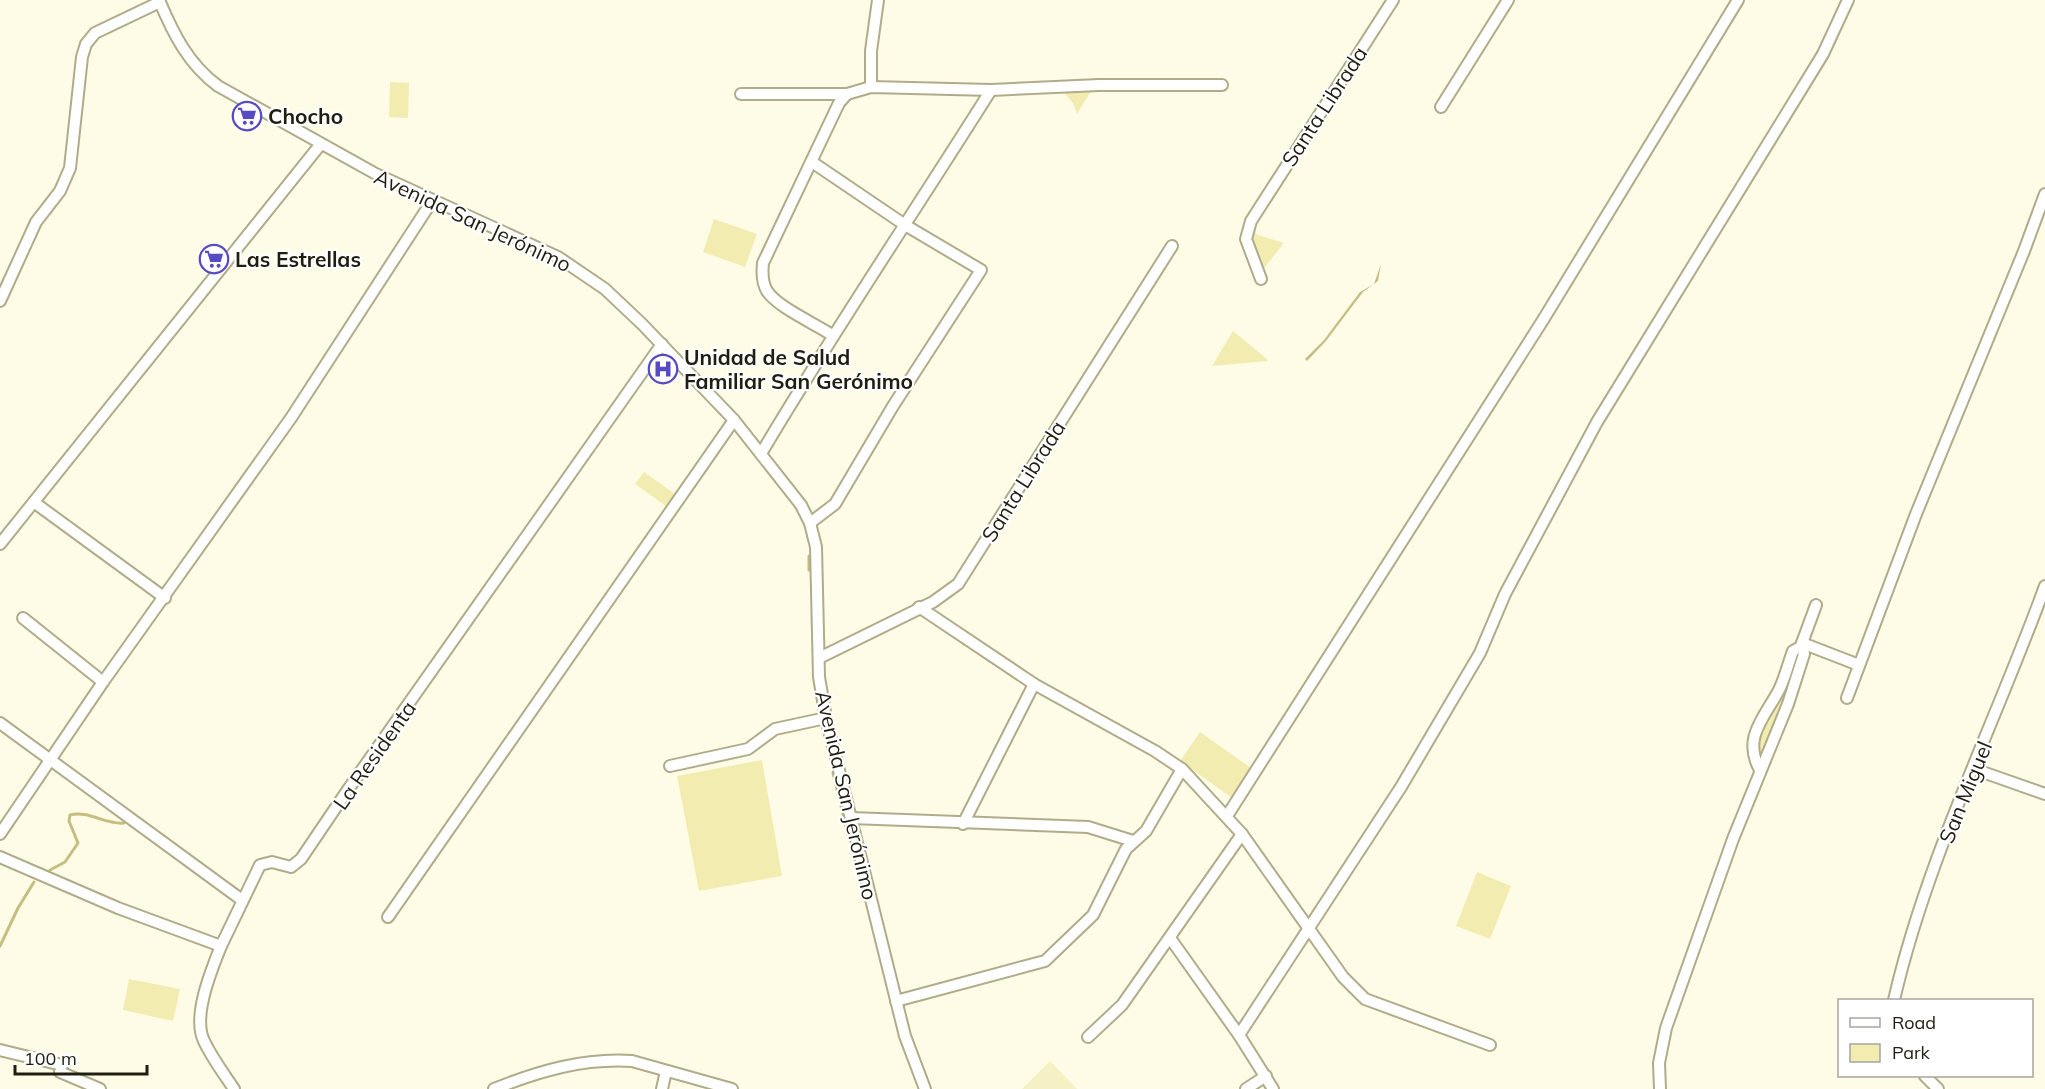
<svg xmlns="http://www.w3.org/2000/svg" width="2045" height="1089" font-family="Mulish,sans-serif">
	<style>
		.built { fill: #f6f1c5 }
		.green { fill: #f3ecb1 }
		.water { fill: #c6be81 }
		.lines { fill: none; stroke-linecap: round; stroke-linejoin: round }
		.stream { stroke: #c6be81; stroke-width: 3 }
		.minor-casing { stroke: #b0ac8a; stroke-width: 14 }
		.minor { stroke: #fff; stroke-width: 10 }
		.labels { text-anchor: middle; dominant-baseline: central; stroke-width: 4.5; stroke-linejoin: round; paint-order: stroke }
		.street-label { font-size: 21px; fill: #201e11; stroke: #fff }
		.poi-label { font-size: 21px; font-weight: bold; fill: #201e11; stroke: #fff; text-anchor: start }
	</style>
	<rect width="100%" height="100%" fill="#fefce6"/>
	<!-- built -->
	<polygon class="built" points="1050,1061 1077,1089 1022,1089"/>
	<!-- green -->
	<g class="green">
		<polygon points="390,82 409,83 408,118 389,117"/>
		<polygon points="1093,88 1077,114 1073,103 1061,89"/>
		<polygon points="714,219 757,234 745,267 703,252"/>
		<polygon points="1251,228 1258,235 1284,243 1262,271 1251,251"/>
		<polygon points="1233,331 1267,359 1268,361 1212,366"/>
		<polygon points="644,472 675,494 666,506 635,484"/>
		<path d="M1795,653H1801L1762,764C1749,726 1778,687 1795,653Z"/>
		<polygon points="1200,732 1251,768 1231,797 1180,761"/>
		<polygon points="762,760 782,876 699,891 677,776"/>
		<polygon points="1477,872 1511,886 1490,939 1456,926"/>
		<polygon points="129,979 180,989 173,1021 123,1010"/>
	</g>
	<!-- water -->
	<polygon class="water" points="1381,264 1378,281 1363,292 1326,341 1307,361 1305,359 1324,340 1360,292 1374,284"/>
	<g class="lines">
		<!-- stream -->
		<g class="stream">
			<polyline points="809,556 809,570"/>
			<polyline points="833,773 849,839"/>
			<path d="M50,870L65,862L78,843L69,821L70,815C88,810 106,825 124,823"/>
			<polyline points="0,946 18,908 34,882"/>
		</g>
		<!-- minor casing -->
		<g class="minor-casing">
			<g id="minor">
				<path d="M159,0C173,33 188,64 218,86L376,174L558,257L605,289L642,324L734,420L801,505L810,523L816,547L819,677L826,718L905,1036L925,1089"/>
				<polyline points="871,87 871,51 878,0"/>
				<polyline points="741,94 847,94 871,87 991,90 1099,85 1222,85"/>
				<polyline points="1441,107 1508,0"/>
				<polyline points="1261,279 1246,239 1251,221 1393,0"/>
				<polyline points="0,301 36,222 60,191 70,168 82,57 86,44 95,33 160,2"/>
				<path d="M832,335C816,324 777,307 767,291C762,283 762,273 763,263L839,103L847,94"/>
				<path d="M762,452C835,329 915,211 991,90"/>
				<polyline points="35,503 165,598"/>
				<polyline points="810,523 835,504 893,406 981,270 905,225 812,162"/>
				<polyline points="0,544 320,145"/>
				<polyline points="919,607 1034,684 1155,751 1182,769 1242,834 1343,977 1365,999 1490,1045"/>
				<polyline points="23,618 103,682"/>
				<polyline points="1802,643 1859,665"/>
				<polyline points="819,658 933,602 958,584 1172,246"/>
				<polyline points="1847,698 1916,514 2024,251 2045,194"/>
				<polyline points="0,723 242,900"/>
				<polyline points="670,766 748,749 775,729 826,718"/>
				<polyline points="1974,769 2045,794"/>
				<path d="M1760,770C1742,738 1764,718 1779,690C1785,678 1788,664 1793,651L1802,646"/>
				<polyline points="1227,816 1543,320 1738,0"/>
				<polyline points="851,818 1088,827 1133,841"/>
				<polyline points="963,824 1034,684"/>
				<polyline points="0,834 103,682 291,418 432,201"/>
				<polyline points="0,857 118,908 221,946 260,865 272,862 291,867 301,859 347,791 662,344"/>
				<polyline points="388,917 734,420"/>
				<polyline points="1170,938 1239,1035 1273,1089"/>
				<path d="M221,946C211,971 192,1017 204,1041C212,1058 224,1074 234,1089"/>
				<path d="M1894,1000C1927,857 1995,724 2045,586"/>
				<polyline points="896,1001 1045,961 1093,915 1126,849 1146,831 1182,769"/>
				<polyline points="1239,1035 1401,787 1480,653 1505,594 1597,422 1823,54 1848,0"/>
				<polyline points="1088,1037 1122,1005 1242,834"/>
				<polyline points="0,1050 62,1065"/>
				<polyline points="60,1072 100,1089"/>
				<polyline points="1925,1076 1938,1089"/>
				<path d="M494,1089C539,1071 583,1058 632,1061L732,1089"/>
				<polyline points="662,1089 666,1071"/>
				<polyline points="1246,1089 1266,1076"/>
				<polyline points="1660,1089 1659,1063 1666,1028 1733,839 1788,704 1804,654 1802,643 1816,605"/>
			</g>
		</g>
		<!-- minor -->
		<use href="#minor" class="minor"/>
	</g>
	<!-- icons -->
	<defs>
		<g id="supermarket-ring" transform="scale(1.5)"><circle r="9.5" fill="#fff" stroke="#574bc3" stroke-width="1.5"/><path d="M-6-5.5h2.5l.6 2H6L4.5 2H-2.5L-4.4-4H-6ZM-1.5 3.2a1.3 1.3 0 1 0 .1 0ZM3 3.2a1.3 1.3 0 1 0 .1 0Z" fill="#574bc3"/></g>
		<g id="hospital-ring" transform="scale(1.5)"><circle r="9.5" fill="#fff" stroke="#574bc3" stroke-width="1.5"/><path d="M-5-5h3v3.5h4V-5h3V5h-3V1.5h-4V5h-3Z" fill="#574bc3"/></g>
	</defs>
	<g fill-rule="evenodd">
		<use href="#supermarket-ring" x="247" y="116"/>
		<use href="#supermarket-ring" x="214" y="259"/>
		<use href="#hospital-ring" x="663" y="369"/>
	</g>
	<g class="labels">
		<!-- street labels -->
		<g class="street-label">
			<text transform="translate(1324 106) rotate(-57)">Santa Librada</text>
			<text transform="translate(473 220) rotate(25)">Avenida San Jerónimo</text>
			<text transform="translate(1023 481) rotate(-58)">Santa Librada</text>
			<text transform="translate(374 755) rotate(-55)">La Residenta</text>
			<text transform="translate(1965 792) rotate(-68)">San Miguel</text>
			<text transform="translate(847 795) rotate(77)">Avenida San Jerónimo</text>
		</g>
		<!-- poi labels -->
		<g class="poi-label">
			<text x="268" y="116">Chocho</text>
			<text x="235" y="259">Las Estrellas</text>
			<text x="684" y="357">Unidad de Salud<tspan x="684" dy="24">Familiar San Gerónimo</tspan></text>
		</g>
	</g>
	<!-- legend -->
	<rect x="1838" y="999" width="195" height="78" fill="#ffffff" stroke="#a6a5a0" stroke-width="1.5"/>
	<rect x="1850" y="1018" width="30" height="9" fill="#ffffff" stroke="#a6a5a0" stroke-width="1.5"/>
	<text x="1892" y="1029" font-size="18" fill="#201e11">Road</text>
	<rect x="1850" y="1044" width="30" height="18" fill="#f3ecb1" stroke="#a6a5a0" stroke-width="1.5"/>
	<text x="1892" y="1059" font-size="18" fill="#201e11">Park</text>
	<!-- scale -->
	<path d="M15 1065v9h132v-9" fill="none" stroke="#201e11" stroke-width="3"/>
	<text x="24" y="1065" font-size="18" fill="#201e11" stroke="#ffffff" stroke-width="4.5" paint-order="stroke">100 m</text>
</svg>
